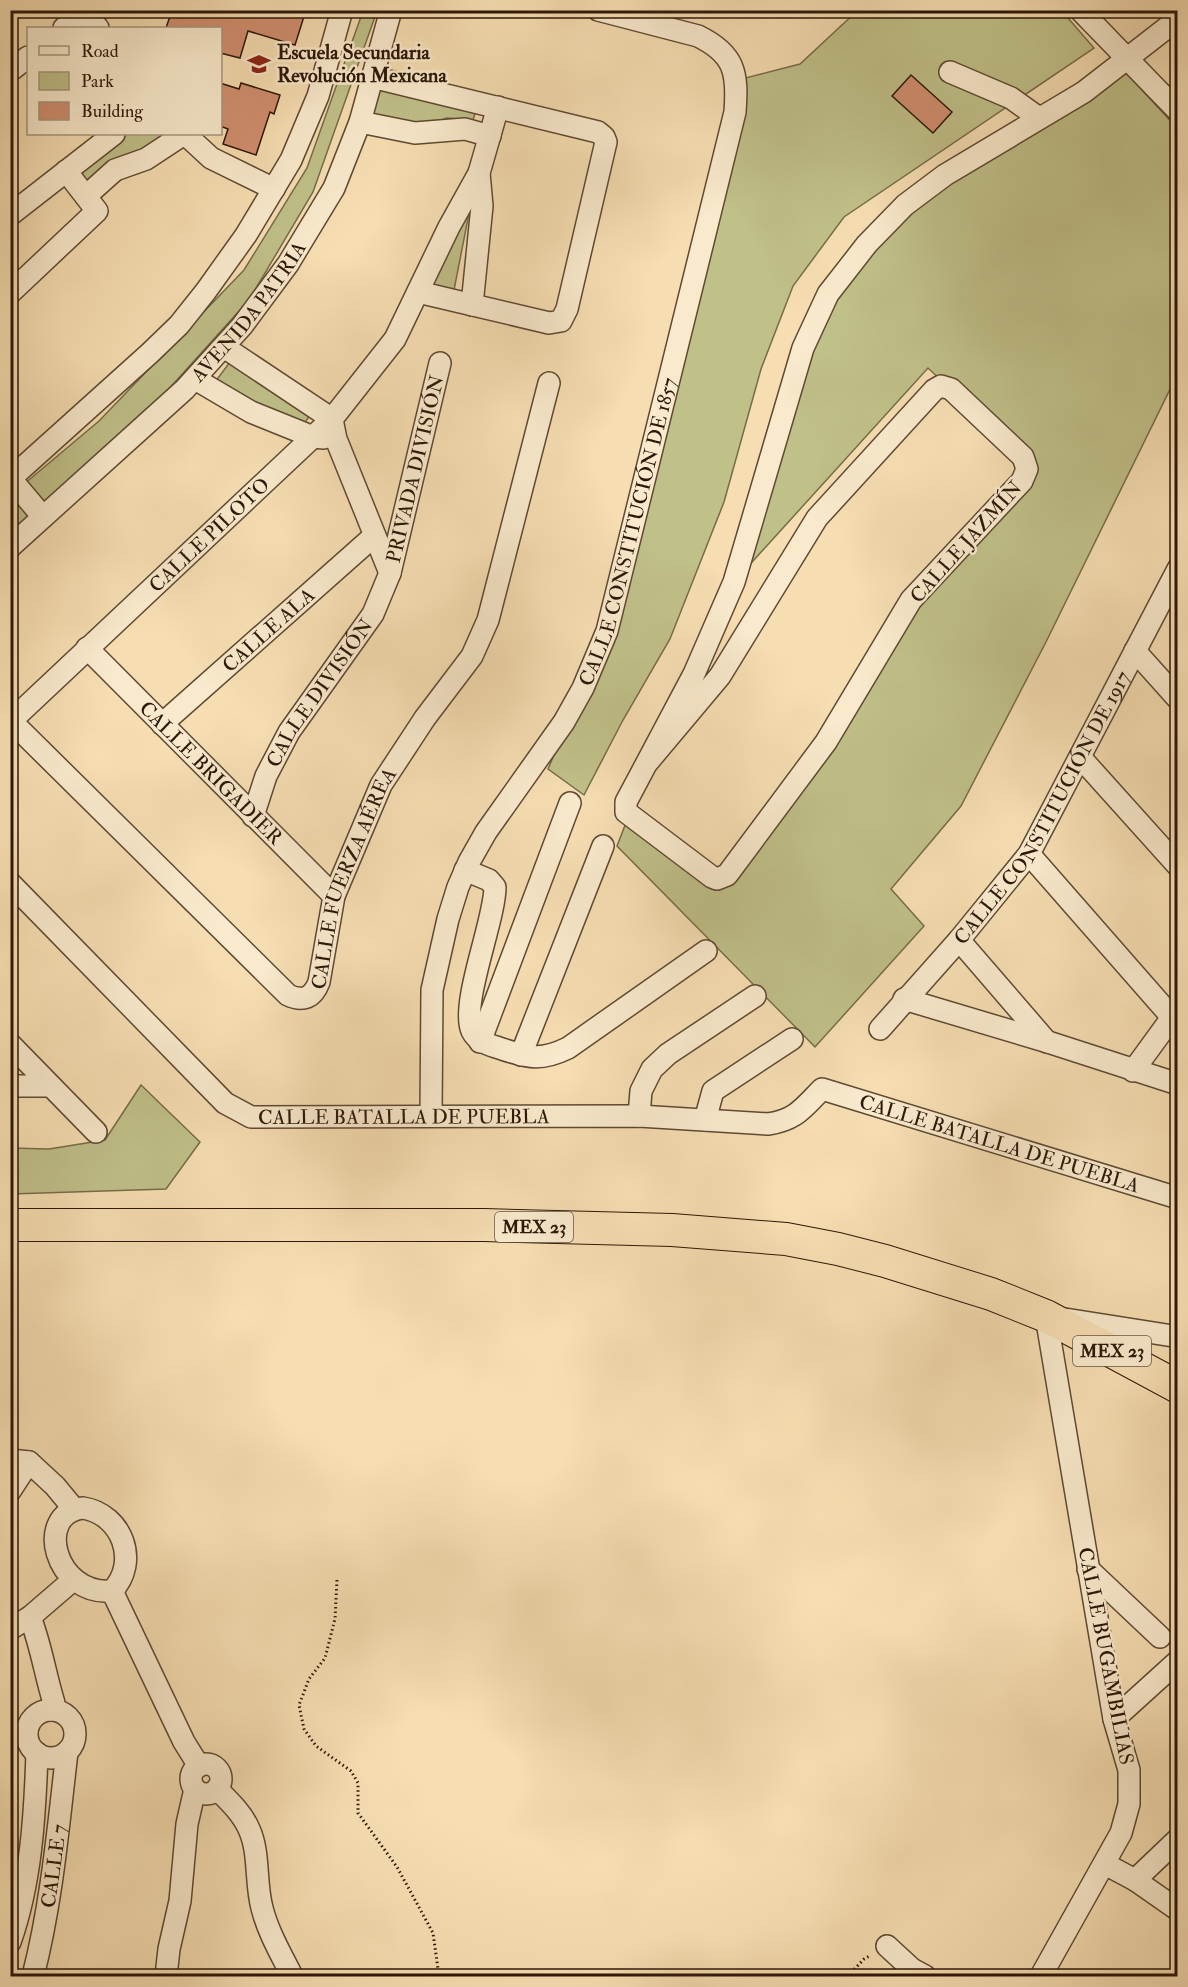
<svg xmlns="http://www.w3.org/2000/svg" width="1188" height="1987" font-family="'IM FELL Double Pica',serif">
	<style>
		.green { fill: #c0c089; stroke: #766c49; stroke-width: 1.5 }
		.building { fill: #d18f70; stroke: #2d1709; stroke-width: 1.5 }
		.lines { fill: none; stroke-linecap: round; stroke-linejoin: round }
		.minor-casing { stroke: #5f4933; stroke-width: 24 }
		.highway-casing { stroke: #2d1709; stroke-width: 34 }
		.path { stroke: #2d1709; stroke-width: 3; stroke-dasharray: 1.5 3; stroke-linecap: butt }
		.minor { stroke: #f9eacd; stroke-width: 21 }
		.highway { stroke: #f6deb2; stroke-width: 32 }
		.labels { text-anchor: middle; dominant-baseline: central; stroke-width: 5; stroke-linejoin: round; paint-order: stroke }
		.shield { fill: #f9eacd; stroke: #6a5644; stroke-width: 1.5 }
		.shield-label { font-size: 18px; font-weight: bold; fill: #2d1709 }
		.poi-label { font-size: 20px; font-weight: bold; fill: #2d1709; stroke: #f9eacd; text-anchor: start }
		.street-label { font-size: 20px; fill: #2d1709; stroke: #f9eacd }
	</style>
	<rect width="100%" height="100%" fill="#f6deb2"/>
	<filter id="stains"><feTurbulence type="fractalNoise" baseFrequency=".00333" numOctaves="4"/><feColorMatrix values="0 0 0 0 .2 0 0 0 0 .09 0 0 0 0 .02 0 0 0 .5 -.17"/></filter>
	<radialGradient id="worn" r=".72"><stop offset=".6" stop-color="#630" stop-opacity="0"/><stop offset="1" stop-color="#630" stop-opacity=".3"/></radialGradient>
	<!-- green -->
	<g class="green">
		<polygon points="363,11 377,11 313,192 249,300 148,412 11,537 11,495 99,421 244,270 307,168"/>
		<polygon points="857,11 1062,11 1094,48 844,217 793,286 761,369 724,502 670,639 623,720 584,795 548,769 607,631 745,78 800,64"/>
		<polygon points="1119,65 1177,128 1177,375 1046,642 961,806 891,889 924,926 815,1047 617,846 629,815 717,879 826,742 911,600 1025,475 1023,457 928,368 734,582 828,294 945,175"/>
		<polygon points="375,83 477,107 473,120 447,118 427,125 366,116"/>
		<polygon points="117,134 180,134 86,196 69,173"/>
		<polygon points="471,203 454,290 431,285"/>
		<polygon points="230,362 310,415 301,429 275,410 254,405 215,382"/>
		<polygon points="141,1085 200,1142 166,1189 11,1194 10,1148 49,1149 105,1140"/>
	</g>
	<!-- building -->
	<g class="building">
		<polygon points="172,10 306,10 295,45 248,31 240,58 220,53 220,28 166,28"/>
		<polygon points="911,75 952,112 933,133 892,96"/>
		<polygon points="220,83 239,89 241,83 280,95 274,114 270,112 256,155 223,144 228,129 220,126"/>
	</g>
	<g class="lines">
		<!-- minor casing -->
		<g class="minor-casing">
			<g id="minor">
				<polyline points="82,10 98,28"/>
				<polyline points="1080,10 1178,111"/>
				<polyline points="64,28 87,10"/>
				<polyline points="10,71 28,57"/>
				<polyline points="950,72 1011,98 1039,118"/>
				<polyline points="372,77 598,132 604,137 606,142 567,309 561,321 549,323 418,292"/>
				<polyline points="360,122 415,133 465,129 490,136"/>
				<polyline points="185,134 211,158 274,189"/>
				<polyline points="86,196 115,170 146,159 184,134"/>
				<polyline points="10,215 114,134"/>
				<polyline points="10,293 97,211 66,171"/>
				<polyline points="472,305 482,206 479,173"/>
				<polyline points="224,347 332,419 336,439 390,573"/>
				<polyline points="195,379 251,412 313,437 324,438"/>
				<polyline points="10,479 150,353 179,325 206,291 246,235 291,160 318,96 342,10"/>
				<polyline points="11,479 43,517"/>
				<path id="s1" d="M10,547L185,389L242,326L288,264L334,188L360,122L391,10"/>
				<path id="s2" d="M87,648L334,896"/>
				<polyline points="1135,651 1178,699"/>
				<path id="s3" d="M10,720L288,995C303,1002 313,998 319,982L334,896L381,785L425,718L472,656L488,620L549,383"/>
				<path id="s4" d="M11,721L332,419L395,339L449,227L479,173L498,107"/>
				<path id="s5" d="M162,724L374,536"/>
				<polyline points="1080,757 1178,866"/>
				<polyline points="647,763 720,676 817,518 934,390 941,386 951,389 1023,457 1027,469 1022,481 911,600 826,742 727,875 717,879 712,877 626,812 626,802 694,674 734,582 803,348 828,294 867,244 905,205 945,175 1084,92 1178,19"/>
				<path id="s6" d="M253,816L266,776L289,732L373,614L390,573L440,363"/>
				<polyline points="1029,854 1170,1015 1168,1023 1133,1071"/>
				<path d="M465,870L489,880L495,887C495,920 460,1004 472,1031C478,1043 491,1045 502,1049C530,1058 541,1061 568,1048L706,951"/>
				<path id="s7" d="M10,883L225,1103L251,1117L639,1116L768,1124C796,1120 803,1108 822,1089L1178,1198"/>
				<polyline points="959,940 1047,1042"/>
				<polyline points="904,999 1048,1042 1178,1084"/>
				<path id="s8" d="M880,1029L959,940L1029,854L1178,569"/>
				<polyline points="480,1042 570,803"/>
				<polyline points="10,1044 96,1132"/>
				<polyline points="521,1055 603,846"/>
				<polyline points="10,1086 50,1086"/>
				<path id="s9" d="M431,1115L432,990L448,919L458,887L469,862L486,832L564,722L583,688L607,631L735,112C738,73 735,54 698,36L598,10"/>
				<polyline points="639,1116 641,1091 652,1069 668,1054 755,996"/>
				<polyline points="705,1120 713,1091 792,1039"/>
				<polyline points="10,1460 29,1462 55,1486 74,1509"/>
				<polyline points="10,1491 29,1462"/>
				<path d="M83,1508C122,1514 140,1562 112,1591C54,1596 34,1513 83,1508Z"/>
				<polyline points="1088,1569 1160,1637"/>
				<polyline points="112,1591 184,1742 199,1766"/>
				<path d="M30,1617C41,1645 45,1674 54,1703L51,1710"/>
				<polyline points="10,1629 30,1617 73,1580"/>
				<circle cx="51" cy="1734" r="24"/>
				<polyline points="1114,1719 1178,1661"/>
				<circle cx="206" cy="1779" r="15"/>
				<path d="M217,1789C229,1801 242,1813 249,1829C260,1853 255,1882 262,1908C268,1932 281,1954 292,1976"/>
				<polyline points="1105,1864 1135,1880 1178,1910"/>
				<polyline points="1135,1880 1178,1839"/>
				<path d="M10,1942C31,1883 35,1815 37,1753"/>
				<polyline points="887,1946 912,1969 925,1976"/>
				<path id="s10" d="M33,1976C52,1901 58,1829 67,1752"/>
				<polyline points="166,1976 169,1949 180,1901 187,1824 195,1789"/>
				<polyline points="1041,1976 1121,1833 1129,1804 1129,1770 1114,1719 1046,1316 1173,1336 1178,1335"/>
			</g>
		</g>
		<!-- highway casing -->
		<g class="highway-casing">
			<polyline id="highway" points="10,1225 484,1225 672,1230 786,1239 838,1249 885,1261 991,1294 1046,1316 1178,1387"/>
		</g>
		<!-- path -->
		<g class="path">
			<polyline points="337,1580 335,1619 325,1658 309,1679 299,1705 304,1729 316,1746 351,1771 358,1783 358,1813 397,1867 433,1933 439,1976"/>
			<polyline points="848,1976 864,1959 871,1955"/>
		</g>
		<!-- minor -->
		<use href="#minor" class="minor"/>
		<!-- highway -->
		<use href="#highway" class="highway"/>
	</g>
	<!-- icons -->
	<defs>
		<g id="school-bare" transform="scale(1.8)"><path d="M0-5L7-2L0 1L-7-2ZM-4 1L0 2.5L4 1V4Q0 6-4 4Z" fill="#8f2418" stroke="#f9eacd" stroke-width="2.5" paint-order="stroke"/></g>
	</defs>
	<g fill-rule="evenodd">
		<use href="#school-bare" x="259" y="64"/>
	</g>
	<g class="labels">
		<!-- shield labels -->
		<g class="shield">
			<rect x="495" y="1212" width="78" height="30" rx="4.5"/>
			<rect x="1073" y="1336" width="78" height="30" rx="4.5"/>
		</g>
		<g class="shield-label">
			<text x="534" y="1227">MEX 23</text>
			<text x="1112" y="1351">MEX 23</text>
		</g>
		<!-- poi labels -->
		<g class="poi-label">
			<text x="277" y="52">Escuela Secundaria<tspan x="277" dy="23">Revolución Mexicana</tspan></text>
		</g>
		<!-- street labels -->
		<g class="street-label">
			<text stroke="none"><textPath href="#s1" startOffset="336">AVENIDA PATRIA</textPath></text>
			<text stroke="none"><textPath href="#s6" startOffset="388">PRIVADA DIVISIÓN</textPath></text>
			<text stroke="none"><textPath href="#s9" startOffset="630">CALLE CONSTITUCIÓN DE 1857</textPath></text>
			<text stroke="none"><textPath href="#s4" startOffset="272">CALLE PILOTO</textPath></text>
			<text transform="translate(966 542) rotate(-48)">CALLE JAZMÍN</text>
			<text stroke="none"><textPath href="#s5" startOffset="142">CALLE ALA</textPath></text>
			<text stroke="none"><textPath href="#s6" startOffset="141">CALLE DIVISIÓN</textPath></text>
			<text stroke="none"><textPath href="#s2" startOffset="176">CALLE BRIGADIER</textPath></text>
			<text stroke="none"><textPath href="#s8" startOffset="276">CALLE CONSTITUCIÓN DE 1917</textPath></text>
			<text stroke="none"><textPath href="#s3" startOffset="540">CALLE FUERZA AÉREA</textPath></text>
			<text stroke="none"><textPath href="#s7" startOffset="490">CALLE BATALLA DE PUEBLA</textPath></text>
			<text stroke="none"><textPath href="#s7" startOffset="1106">CALLE BATALLA DE PUEBLA</textPath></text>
			<text transform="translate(1106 1656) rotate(79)">CALLE BUGAMBILIAS</text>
			<text stroke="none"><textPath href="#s10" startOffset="112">CALLE 7</textPath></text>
		</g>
	</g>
	<!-- margin -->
	<rect width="1188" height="1987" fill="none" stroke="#f6deb2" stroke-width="36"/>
	<rect x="12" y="12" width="1164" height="1963" fill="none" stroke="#2d1709" stroke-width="3"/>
	<rect x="18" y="18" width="1152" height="1951" fill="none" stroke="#2d1709" stroke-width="1.5"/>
	<!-- legend -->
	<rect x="27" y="27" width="195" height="108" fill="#f9eacd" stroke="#a7967f" stroke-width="1.5"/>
	<rect x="39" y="46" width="30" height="9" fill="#f9eacd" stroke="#a7967f" stroke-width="1.5"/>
	<text x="81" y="57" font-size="18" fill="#2d1709">Road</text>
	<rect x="39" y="72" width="30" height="18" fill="#c0c089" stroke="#a7967f" stroke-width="1.5"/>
	<text x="81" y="87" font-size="18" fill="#2d1709">Park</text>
	<rect x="39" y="102" width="30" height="18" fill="#d18f70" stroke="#a7967f" stroke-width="1.5"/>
	<text x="81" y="117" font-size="18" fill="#2d1709">Building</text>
	<rect width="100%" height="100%" filter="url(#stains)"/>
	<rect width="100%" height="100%" fill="url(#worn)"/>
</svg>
